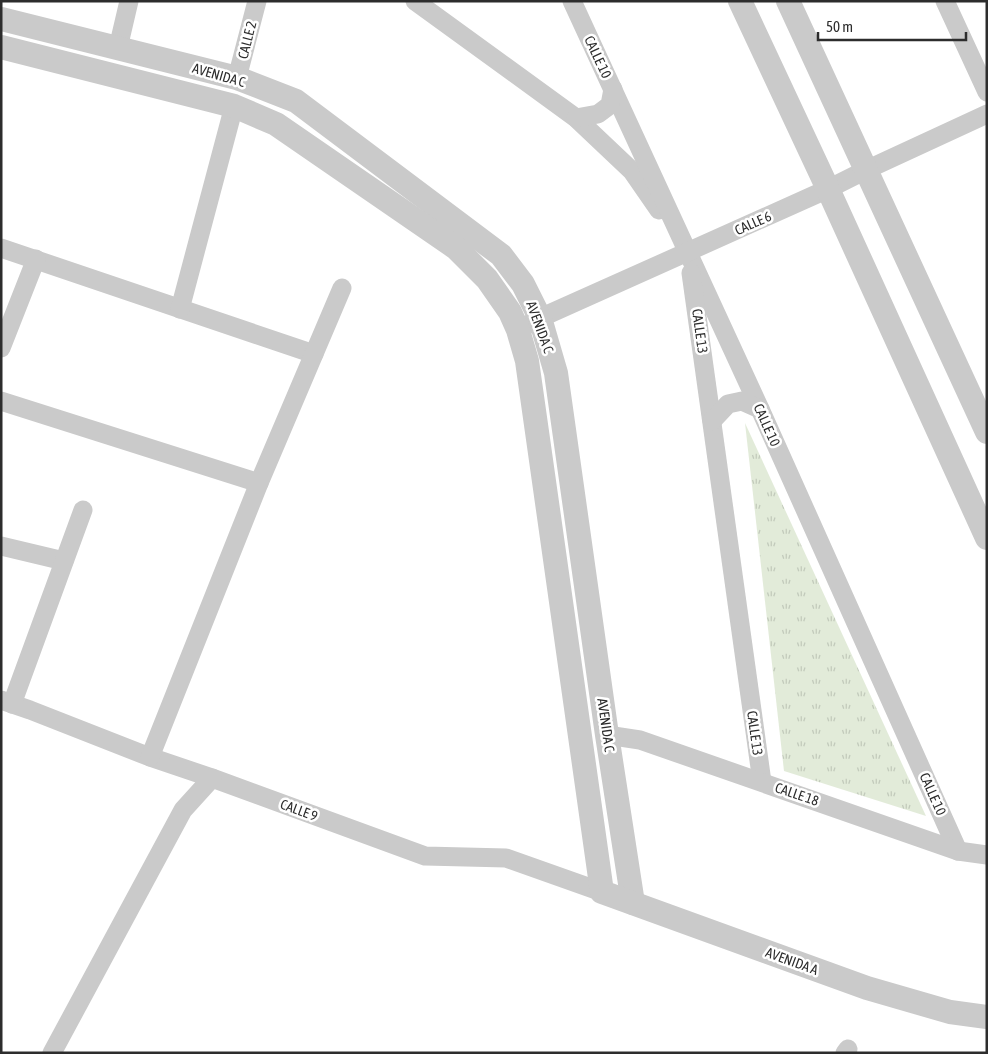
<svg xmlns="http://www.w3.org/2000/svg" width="988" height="1054" font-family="'Asap Condensed',sans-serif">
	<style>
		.park { fill: url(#park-tufts) }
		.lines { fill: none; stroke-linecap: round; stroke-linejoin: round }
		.minor { stroke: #cacaca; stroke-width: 19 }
		.tertiary { stroke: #cacaca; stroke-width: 24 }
		.labels { text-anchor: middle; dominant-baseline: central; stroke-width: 5; stroke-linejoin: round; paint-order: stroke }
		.street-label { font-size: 14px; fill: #2d2d2d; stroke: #fff }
	</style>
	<defs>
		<pattern id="park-tufts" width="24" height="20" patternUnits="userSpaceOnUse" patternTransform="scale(1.25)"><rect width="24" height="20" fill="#e2ebd9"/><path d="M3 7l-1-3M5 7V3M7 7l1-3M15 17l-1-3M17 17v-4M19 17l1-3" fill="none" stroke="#c2cabb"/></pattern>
	</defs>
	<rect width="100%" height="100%" fill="#fff"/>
	<!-- park -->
	<polygon class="park" points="745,423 926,816 784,771"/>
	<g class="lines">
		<!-- minor -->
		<g class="minor">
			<polyline points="415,1 576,118 632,171 659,210"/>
			<polyline points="572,1 760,409 958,851"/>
			<polyline points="945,1 987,92"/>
			<polyline points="118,48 129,1"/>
			<polyline points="237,78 257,1"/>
			<polyline points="576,118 598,114 610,105 613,89"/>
			<polyline points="1,248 314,354"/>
			<polyline points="691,273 762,782"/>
			<polyline points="180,309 234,106"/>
			<polyline points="518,330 540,318 828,189 866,170 987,114"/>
			<polyline points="1,348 36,259"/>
			<polyline points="1,401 259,483"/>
			<polyline points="712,421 728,404 742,401 760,409"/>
			<polyline points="1,546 64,561"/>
			<polyline points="1,700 30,710 150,757 212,778 425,856 506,858 602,892"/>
			<polyline points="12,704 83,510"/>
			<polyline points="607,735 640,740 958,851 987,855"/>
			<polyline points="150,757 259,483 342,288"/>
			<polyline points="52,1053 183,810 212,778"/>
			<polyline points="845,1053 848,1049"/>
		</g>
		<!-- tertiary -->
		<g class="tertiary">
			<polyline points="740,1 828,189 987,538"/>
			<polyline points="788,1 987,432"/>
			<polyline points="1,19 237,78 296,101 501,255 523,284 540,318 556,373 607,735 633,903"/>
			<polyline points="1,47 234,106 276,124 456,248 487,279 510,312 518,330 527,361 602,892 867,988 950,1012 987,1017"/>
		</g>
	</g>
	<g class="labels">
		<!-- street labels -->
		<g class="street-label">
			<text transform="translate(247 40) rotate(-76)">CALLE 2</text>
			<text transform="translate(598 57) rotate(65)">CALLE 10</text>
			<text transform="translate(219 75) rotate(16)">AVENIDA C</text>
			<text transform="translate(753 223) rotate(-24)">CALLE 6</text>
			<text transform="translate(540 327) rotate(70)">AVENIDA C</text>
			<text transform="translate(700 331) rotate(82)">CALLE 13</text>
			<text transform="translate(767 425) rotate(66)">CALLE 10</text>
			<text transform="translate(606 725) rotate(82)">AVENIDA C</text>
			<text transform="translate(755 733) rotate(82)">CALLE 13</text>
			<text transform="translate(797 794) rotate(19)">CALLE 18</text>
			<text transform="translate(933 794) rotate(66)">CALLE 10</text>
			<text transform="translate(299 810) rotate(20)">CALLE 9</text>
			<text transform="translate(792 961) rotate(20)">AVENIDA A</text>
		</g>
	</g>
	<!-- border -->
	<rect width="988" height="1054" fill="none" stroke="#2d2d2d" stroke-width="5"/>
	<!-- scale -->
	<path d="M818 32v8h148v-8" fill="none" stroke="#2d2d2d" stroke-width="2.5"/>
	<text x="826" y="32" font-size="15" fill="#2d2d2d" stroke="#ffffff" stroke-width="4" paint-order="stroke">50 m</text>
</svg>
